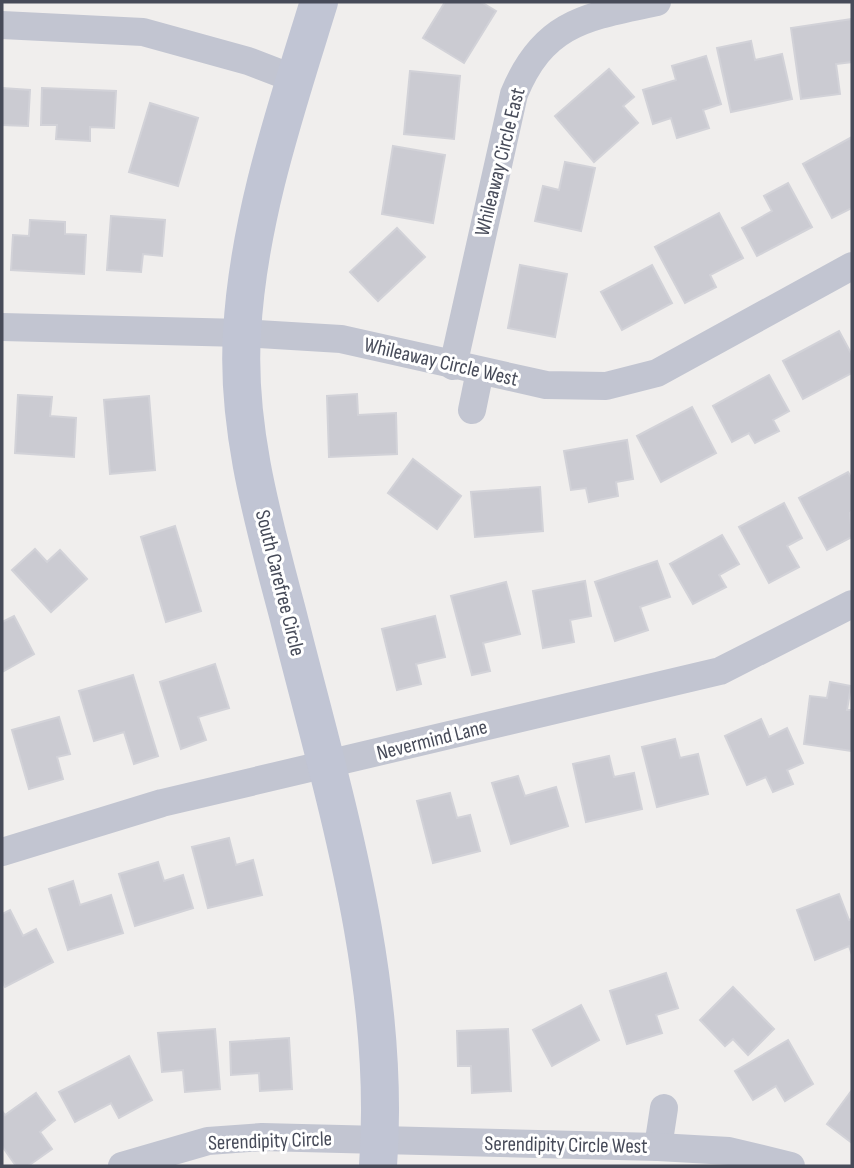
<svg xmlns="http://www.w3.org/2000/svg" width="854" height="1168" font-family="'Sofia Sans Condensed',sans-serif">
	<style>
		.building { fill: #cbcbd2; stroke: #d2d2d8; stroke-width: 2 }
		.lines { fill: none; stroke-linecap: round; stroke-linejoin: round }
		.street { stroke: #c2c5d1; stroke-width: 28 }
		.secondary { stroke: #c1c5d4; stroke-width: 38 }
		.labels { text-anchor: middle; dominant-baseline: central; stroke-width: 6; stroke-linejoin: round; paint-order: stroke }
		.street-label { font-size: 21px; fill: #474b59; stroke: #fff }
	</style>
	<rect width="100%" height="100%" fill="#f0eeed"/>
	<!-- building -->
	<g class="building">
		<polygon points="445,2 481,2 496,11 464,63 423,38"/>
		<polygon points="852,19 852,62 836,64 840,94 801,99 791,28"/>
		<polygon points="751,41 755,60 782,54 792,99 731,112 717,48"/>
		<polygon points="706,56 721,104 703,110 709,128 677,138 671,118 653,124 643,90 676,80 672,66"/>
		<polygon points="609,69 634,97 623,106 638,123 594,162 555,116"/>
		<polygon points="410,71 460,76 454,139 404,134"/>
		<polygon points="2,88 30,90 28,126 2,125"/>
		<polygon points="42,88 116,91 114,128 90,127 90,141 56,139 57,125 41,125"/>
		<polygon points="150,103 198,118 178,186 129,172"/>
		<polygon points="852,137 852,208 832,218 803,164"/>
		<polygon points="393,146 445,155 433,223 382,214"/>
		<polygon points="565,162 595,168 581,231 535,221 543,186 559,190"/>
		<polygon points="788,183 812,227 757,256 742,228 772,211 764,196"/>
		<polygon points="719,213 743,258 710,275 716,287 685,303 655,247"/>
		<polygon points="111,216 165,220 162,256 143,254 141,272 107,270"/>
		<polygon points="30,220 65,222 65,234 86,235 84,274 11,270 13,235 29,236"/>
		<polygon points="397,228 425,257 378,301 350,272"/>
		<polygon points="520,265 567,274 555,337 508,328"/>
		<polygon points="652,265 672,303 622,330 601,292"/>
		<polygon points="839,331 852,355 852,373 803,399 783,361"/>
		<polygon points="769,375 789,411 773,420 779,431 755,443 749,433 732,442 713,406"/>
		<polygon points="357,394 358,415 396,413 397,454 329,457 327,396"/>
		<polygon points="18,395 52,397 50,416 76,418 74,457 15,453"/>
		<polygon points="149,396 155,470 110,474 104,400"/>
		<polygon points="692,407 716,453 661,482 637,436"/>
		<polygon points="627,440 633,479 616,482 618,496 589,502 586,488 571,490 564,451"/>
		<polygon points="413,459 461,496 437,529 388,493"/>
		<polygon points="848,472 852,479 852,511 850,513 852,537 827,550 799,498"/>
		<polygon points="540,487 543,531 475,537 471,492"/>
		<polygon points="784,503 802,538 787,546 799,567 769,583 739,527"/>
		<polygon points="175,526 201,611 166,622 141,537"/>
		<polygon points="722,535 739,564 719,575 726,587 693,604 670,564"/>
		<polygon points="35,549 47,562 60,550 87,579 51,612 12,570"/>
		<polygon points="657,561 670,597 640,607 648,630 615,641 595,582"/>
		<polygon points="585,581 591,616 570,620 574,642 543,648 533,591"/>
		<polygon points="506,582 520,634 483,643 490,671 472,675 451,596"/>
		<polygon points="14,616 34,654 2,672 2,622"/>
		<polygon points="435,616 445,657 416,664 421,684 397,690 382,629"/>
		<polygon points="215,664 229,708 198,717 206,740 181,749 160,682"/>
		<polygon points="133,675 158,756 134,764 124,732 94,741 79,691"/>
		<polygon points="830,682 851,686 847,710 852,710 852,751 804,744 810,696 827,698"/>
		<polygon points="59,717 70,754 57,757 63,779 29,789 12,730"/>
		<polygon points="761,719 769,737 787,728 803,763 787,770 793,784 773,792 766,777 747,785 725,736"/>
		<polygon points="675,739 680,758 698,754 708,794 657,807 642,747"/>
		<polygon points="609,756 614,777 634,773 642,809 586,822 573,764"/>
		<polygon points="518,776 525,796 556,787 568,826 511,844 492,783"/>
		<polygon points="450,793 457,818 470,815 480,851 433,863 417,801"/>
		<polygon points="229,838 236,865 253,860 262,895 208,908 192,847"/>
		<polygon points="158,862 164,881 183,875 193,908 135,926 119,874"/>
		<polygon points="73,881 80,905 111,895 123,933 68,950 49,889"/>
		<polygon points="839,894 849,920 852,919 852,955 849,946 815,960 797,910"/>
		<polygon points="10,910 23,936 36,929 53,962 5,987 2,981 2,914"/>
		<polygon points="666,973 678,1008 656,1015 662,1033 627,1044 610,991"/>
		<polygon points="733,987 774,1029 748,1055 733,1039 725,1046 700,1020"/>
		<polygon points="581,1005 599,1040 552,1066 533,1030"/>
		<polygon points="215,1029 220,1089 185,1092 183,1070 162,1072 158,1033"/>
		<polygon points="508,1029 511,1091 472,1093 471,1066 458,1066 457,1031"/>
		<polygon points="289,1038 292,1089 260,1091 259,1073 231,1075 230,1042"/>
		<polygon points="788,1040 813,1084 785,1101 776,1086 753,1100 735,1071"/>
		<polygon points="129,1056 152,1100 119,1118 111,1103 75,1122 59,1092"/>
		<polygon points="852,1090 852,1143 827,1124"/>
		<polygon points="36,1093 55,1120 40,1132 52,1149 28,1166 16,1166 2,1146 2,1111 5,1115"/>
	</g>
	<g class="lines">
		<!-- street -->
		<g class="street">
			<polyline points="2,25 143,32 248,61 295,79"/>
			<polyline points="2,327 242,333 341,339 546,385 606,386 657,373 852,266"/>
			<path d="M453,366L514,94C544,21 587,17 657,2"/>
			<polyline points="472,410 480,371"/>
			<polyline points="2,852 162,803 720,671 852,604"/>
			<polyline points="658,1147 664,1108"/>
			<polyline points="122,1166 208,1141 262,1137 658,1147 729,1151 791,1166"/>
		</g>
		<!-- secondary -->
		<path class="secondary" d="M319,2C286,109 248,220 242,333C236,428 264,524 288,615C333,794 392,979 378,1166"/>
	</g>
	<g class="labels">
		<!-- street labels -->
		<g class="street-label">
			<text transform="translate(500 162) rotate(-76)">Whileaway Circle East</text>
			<text transform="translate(441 362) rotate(13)">Whileaway Circle West</text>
			<text transform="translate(280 583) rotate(76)">South Carefree Circle</text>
			<text transform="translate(432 740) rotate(-14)">Nevermind Lane</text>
			<text transform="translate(270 1141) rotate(-2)">Serendipity Circle</text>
			<text transform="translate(566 1145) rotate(1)">Serendipity Circle West</text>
		</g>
	</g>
	<!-- border -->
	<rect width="854" height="1168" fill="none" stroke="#474b59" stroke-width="7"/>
</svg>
